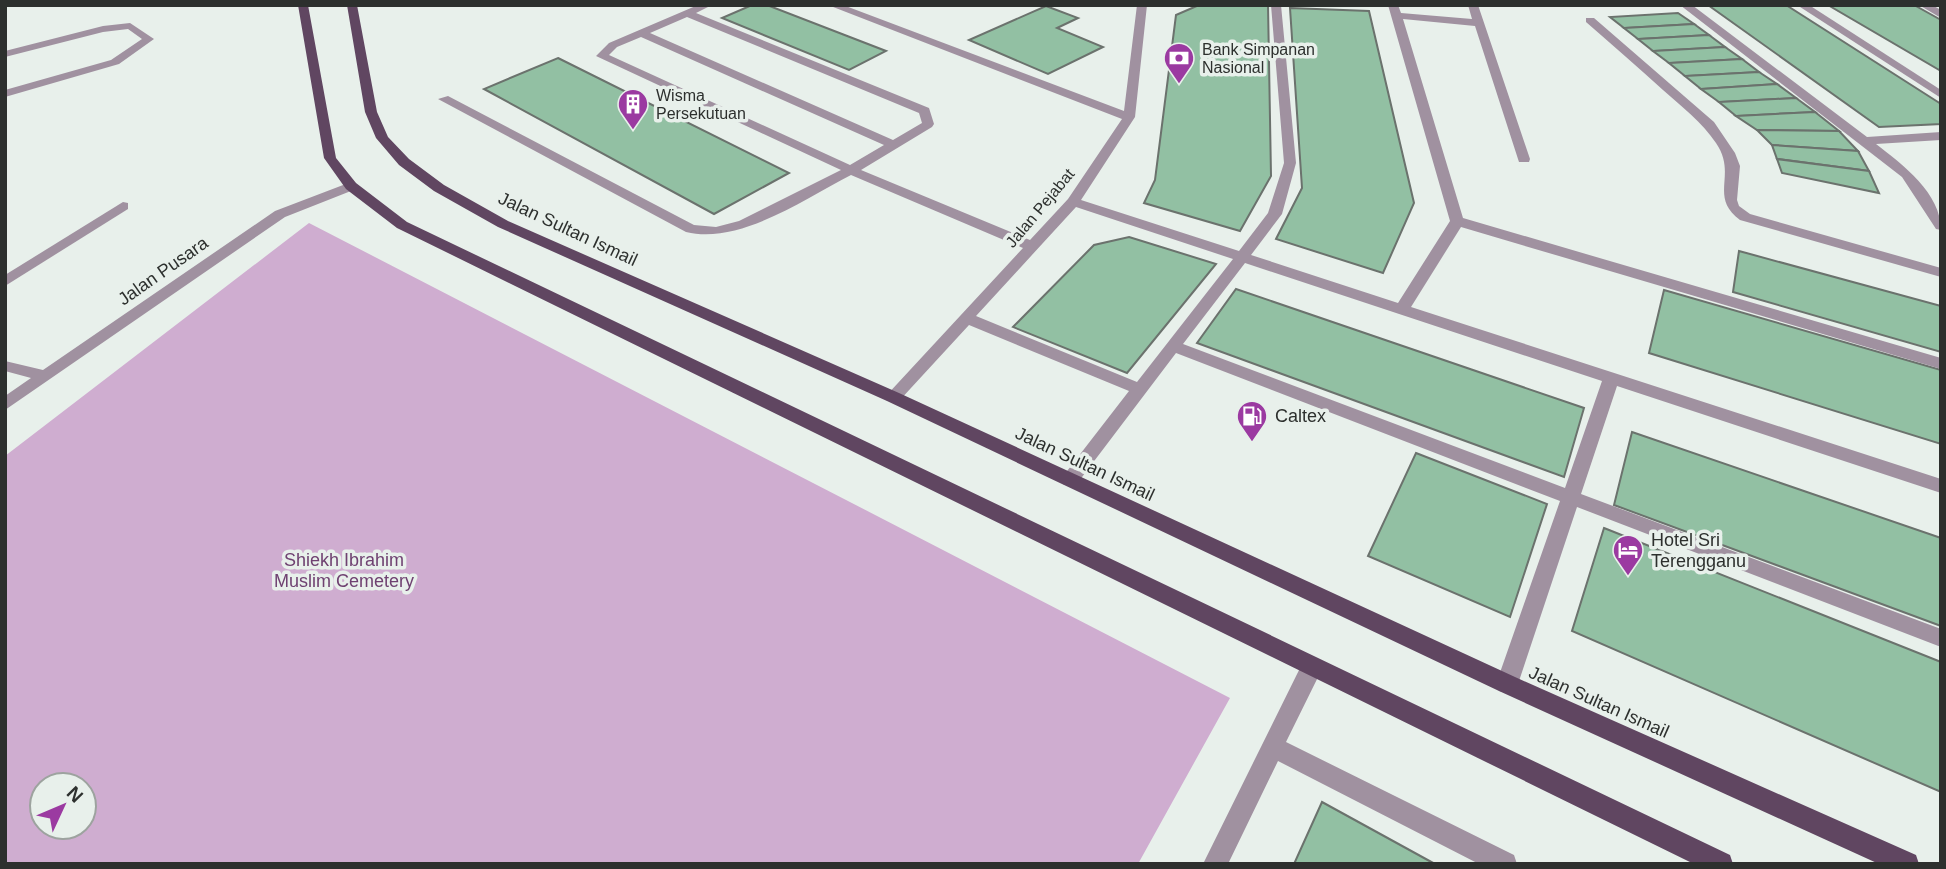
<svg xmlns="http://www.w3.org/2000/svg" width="1946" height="869" font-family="Helvetica,sans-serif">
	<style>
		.green { fill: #cfadd0; fill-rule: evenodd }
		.building { fill: #92c0a3; stroke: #6b726d; stroke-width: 2 }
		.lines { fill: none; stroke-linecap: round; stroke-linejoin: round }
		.minor { fill: #a091a0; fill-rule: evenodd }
		.major { fill: #604661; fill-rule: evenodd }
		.labels { text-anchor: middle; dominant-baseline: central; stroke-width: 7; stroke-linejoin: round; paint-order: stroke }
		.far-poi-label { font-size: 16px; fill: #2d302e; stroke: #e8f0eb; text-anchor: start }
		.far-street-label { font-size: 16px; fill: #2d302e; stroke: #e8f0eb }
		.street-label { font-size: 18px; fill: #2d302e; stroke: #e8f0eb }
		.poi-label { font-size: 18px; fill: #2d302e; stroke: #e8f0eb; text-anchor: start }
		.park-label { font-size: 18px; fill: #6f4171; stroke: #e8f0eb }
	</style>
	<rect width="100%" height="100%" fill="#e8f0eb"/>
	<!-- green -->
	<path class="green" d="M309,223L1230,698L1138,864H5V456ZM42,785H84V827H42Z"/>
	<!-- building -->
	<g class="building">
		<polygon points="752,5 767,5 886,51 849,70 722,18"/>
		<polygon points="1199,5 1268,5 1271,176 1240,231 1144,203 1155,180 1176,15"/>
		<polygon points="1708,5 1786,5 1941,104 1941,124 1879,127"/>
		<polygon points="1828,5 1914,5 1941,20 1941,71"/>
		<polygon points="1046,6 1078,18 1057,28 1103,47 1048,74 969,40"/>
		<polygon points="1290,8 1369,11 1414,203 1383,273 1276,239 1302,188"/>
		<polygon points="1678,13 1694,24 1624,28 1610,17"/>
		<polygon points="1694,24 1709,35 1638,39 1624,28"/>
		<polygon points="1709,35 1725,47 1653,51 1638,39"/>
		<polygon points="1725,47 1742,59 1669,63 1653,51"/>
		<polygon points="558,58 789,173 714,214 484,89"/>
		<polygon points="1742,59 1759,72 1685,76 1669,63"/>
		<polygon points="1759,72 1777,84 1701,89 1685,76"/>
		<polygon points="1777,84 1796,98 1719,102 1701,89"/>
		<polygon points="1796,98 1815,112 1736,116 1719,102"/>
		<polygon points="1815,112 1839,131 1757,130 1736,116"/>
		<polygon points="1757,130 1839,131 1858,151 1772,145"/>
		<polygon points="1772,145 1858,151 1869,171 1777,159"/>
		<polygon points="1777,159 1869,171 1879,193 1782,173"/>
		<polygon points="1129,237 1216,264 1127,373 1013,327 1094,245"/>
		<polygon points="1739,251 1941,306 1941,352 1733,292"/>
		<polygon points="1236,289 1584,408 1564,477 1197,343"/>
		<polygon points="1664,290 1941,370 1941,444 1649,353"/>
		<polygon points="1632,432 1941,538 1941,626 1614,505"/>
		<polygon points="1416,453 1547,504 1510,617 1368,556"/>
		<polygon points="1604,528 1941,662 1941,792 1572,631"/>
		<polygon points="1322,802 1435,864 1294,864"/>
	</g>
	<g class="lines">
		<!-- minor -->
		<g class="minor">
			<path d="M698,5H712L696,13L929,108L934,124L932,127L861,170L1030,240L1068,199L1122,119L828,5H843L1124,111L1137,5H1147L1135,117L1081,200L1239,251L1268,213L1284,163L1271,5H1281L1296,163L1282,214L1251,255L1398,303L1450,221L1388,5H1398L1401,13L1472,19L1468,5H1478L1530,159L1529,162H1519L1518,159L1475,26L1403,19L1463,218L1941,358V369L1461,227L1411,307L1941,479V493L1617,386L1581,494L1941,629V647L1577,507L1518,684L1515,691L1507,693L1499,691L1496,684L1560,501L1176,353L1076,485H1064L1061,480L1064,475L1129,391L969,325L899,401H887L885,397L1023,248L851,175C804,199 740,245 686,232L438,99L448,96L694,225L716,227L739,221L841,170L596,56L609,43ZM687,17L919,113L922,123L893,140L650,33ZM641,37L884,145L850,165L609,55L617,47ZM1076,207L1233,259L1137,382L976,316ZM1245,263L1602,381L1565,488L1183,344Z"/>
			<path d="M1680,5H1692L1867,137L1941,132V140L1876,144C1903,165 1941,193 1941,230L1936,229L1902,177Z"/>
			<polygon points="1797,5 1809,5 1941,90 1941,98"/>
			<polygon points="1919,5 1932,5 1941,10 1941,18"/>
			<path d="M1586,18H1594L1714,122L1735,153L1740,166L1737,200L1739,206L1750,214L1941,268V277L1740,220C1708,196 1738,175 1716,143C1702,122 1682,107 1663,90C1638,67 1612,45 1586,22Z"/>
			<polygon points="130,23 154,39 119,64 5,97 5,90 111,60 142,39 128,29 103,32 5,57 5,51 103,26"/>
			<polygon points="351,182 356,183 356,189 285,217 5,410 5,396 31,378 5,371 5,361 43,370 275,211"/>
			<polygon points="123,202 128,203 128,209 5,286 5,275"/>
			<polygon points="1312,658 1320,660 1323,667 1286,742 1514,855 1517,864 1479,864 1278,761 1228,864 1203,864 1304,660"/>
		</g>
		<!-- major -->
		<g class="major">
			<polygon points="298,5 308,5 336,158 356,183 407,222 1730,855 1733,864 1694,864 397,228 346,189 324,158"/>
			<polygon points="347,5 357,5 377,112 388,137 409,159 444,185 508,221 899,393 1515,677 1916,855 1919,864 1879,864 1499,691 887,401 498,227 434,191 399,165 376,138 365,112"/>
		</g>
	</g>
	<!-- icons -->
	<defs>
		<g id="bank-pin" transform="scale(1.575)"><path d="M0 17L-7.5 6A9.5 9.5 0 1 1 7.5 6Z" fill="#9b3aa1" stroke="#e8f0eb"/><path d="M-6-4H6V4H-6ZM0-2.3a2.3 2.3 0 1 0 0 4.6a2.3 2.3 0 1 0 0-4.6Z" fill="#fff"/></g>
		<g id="building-pin" transform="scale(1.575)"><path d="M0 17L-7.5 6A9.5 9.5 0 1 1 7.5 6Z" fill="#9b3aa1" stroke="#e8f0eb"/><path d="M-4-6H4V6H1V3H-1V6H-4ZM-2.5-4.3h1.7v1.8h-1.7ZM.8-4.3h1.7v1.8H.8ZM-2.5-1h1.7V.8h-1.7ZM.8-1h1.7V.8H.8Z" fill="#fff"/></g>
		<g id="fuel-pin" transform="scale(1.575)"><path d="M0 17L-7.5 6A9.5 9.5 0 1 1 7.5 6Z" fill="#9b3aa1" stroke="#e8f0eb"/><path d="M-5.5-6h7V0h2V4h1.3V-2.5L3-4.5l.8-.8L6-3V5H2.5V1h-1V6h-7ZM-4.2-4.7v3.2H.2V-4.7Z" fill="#fff"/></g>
		<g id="hotel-pin" transform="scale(1.575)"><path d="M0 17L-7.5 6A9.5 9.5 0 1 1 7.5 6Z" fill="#9b3aa1" stroke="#e8f0eb"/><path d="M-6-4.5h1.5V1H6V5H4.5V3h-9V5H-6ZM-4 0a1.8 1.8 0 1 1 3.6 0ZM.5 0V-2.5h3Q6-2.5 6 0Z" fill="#fff"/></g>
	</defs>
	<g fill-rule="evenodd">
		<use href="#bank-pin" x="1179" y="58"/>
		<use href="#building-pin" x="633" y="104"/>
		<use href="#fuel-pin" x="1252" y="416"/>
		<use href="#hotel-pin" x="1628" y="550"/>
	</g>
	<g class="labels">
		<!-- far-poi labels -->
		<g class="far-poi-label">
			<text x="1202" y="49">Bank Simpanan<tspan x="1202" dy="18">Nasional</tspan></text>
			<text x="656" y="95">Wisma<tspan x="656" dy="18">Persekutuan</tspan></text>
		</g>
		<!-- far-street labels -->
		<g class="far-street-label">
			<text transform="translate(1040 208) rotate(-50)">Jalan Pejabat</text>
		</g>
		<!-- street labels -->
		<g class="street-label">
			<text transform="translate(568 229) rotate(25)">Jalan Sultan Ismail</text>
			<text transform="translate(163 271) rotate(-35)">Jalan Pusara</text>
			<text transform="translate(1085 464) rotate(25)">Jalan Sultan Ismail</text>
			<text transform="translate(1599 702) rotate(24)">Jalan Sultan Ismail</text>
		</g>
		<!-- poi labels -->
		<g class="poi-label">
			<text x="1275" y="416">Caltex</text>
			<text x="1651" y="540">Hotel Sri<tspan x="1651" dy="21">Terengganu</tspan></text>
		</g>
		<!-- park labels -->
		<g class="park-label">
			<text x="344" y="560">Shiekh Ibrahim<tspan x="344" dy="21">Muslim Cemetery</tspan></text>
		</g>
	</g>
	<!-- border -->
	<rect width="1946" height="869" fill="none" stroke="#2d302e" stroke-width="14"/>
	<!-- north arrow -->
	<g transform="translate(63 806) rotate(46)"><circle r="33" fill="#e8f0eb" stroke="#9da39f" stroke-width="2"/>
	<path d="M0-5L12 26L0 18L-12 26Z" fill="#9b3aa1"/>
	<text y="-10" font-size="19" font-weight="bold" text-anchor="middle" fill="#2d302e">N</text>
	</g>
</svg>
